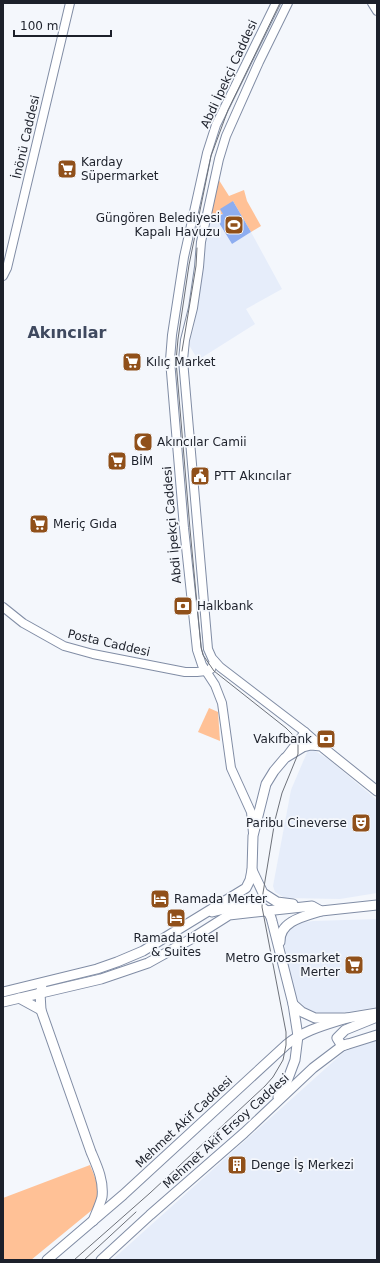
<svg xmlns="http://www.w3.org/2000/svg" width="380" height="1263" font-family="'DejaVu Sans',sans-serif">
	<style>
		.built { fill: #e6edfa }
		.green { fill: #ffc196 }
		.water { fill: #8dadf0 }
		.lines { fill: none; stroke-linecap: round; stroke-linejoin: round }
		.secondary-casing { stroke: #818da5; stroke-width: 10 }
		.primary-casing { stroke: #818da5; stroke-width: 11 }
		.secondary { stroke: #fff; stroke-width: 8 }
		.primary { stroke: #fff; stroke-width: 9 }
		.tram { stroke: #6d7179; stroke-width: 1 }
		.labels { text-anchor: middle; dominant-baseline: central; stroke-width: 3.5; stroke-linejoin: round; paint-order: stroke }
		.street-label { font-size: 12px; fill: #1c202a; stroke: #f4f7fc }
		.poi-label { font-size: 12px; fill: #1c202a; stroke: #f4f7fc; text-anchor: start }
		.district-label { font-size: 16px; font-weight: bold; fill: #3f495f; stroke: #f4f7fc }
	</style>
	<rect width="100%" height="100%" fill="#f4f7fc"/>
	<!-- built -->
	<g class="built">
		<polygon points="210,214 223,214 216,219 232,244 251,232 282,289 246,309 255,324 198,360 189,345 194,327"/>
		<polygon points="308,750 315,751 328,759 377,800 377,893 340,899 285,898 275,892 273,886 291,790"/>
		<polygon points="377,919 377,1007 329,1015 312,1013 305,1008 296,998 285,948 285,939 290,930 301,923 313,921"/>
		<polygon points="377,1040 377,1260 112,1260 345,1051"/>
	</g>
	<!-- green -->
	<g class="green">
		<polygon points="217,177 229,196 244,190 247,201 261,226 251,232 233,201 223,214 210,214"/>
		<polygon points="209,708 218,712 220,741 198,732"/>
		<path d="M90,1165C97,1183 103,1192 92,1210L31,1260H3V1198Z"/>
	</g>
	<!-- water -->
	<polygon class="water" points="233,201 251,232 232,244 216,218 223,214 220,209"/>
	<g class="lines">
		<!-- secondary casing -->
		<g class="secondary-casing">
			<g id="secondary">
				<polyline points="288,3 259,62 226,136 219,159 201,242 199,267 193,308 185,340 183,360 208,649 212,658 220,667 305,732 321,746"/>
				<polyline points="372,3 377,11"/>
				<polyline points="3,276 7,268 70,3"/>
				<polyline points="3,607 23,623 64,646 93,654 185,672 197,672 206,671 211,669 214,661"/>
				<polyline points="286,757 305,732"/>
				<polyline points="253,833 251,812 231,768 222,703 215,685 202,665 197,650 184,528 170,360 172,335 184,257 207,153 216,125 276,3"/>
			</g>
		</g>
		<!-- primary casing -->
		<g class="primary-casing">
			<g id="primary">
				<polyline points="252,870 263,893 277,902 293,904"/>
				<path d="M212,912C224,909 252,901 263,908C268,911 271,916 272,921L293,1004L298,1036L295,1060L286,1084L278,1097"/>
				<path d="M280,942C279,921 305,916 321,911"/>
				<path d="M42,988L40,993L41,1010L91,1152C97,1166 104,1181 102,1197C100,1205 96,1213 93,1221"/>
				<polyline points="3,992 97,969 117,962 143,951 246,888 250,880 252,870 253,836 266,784 274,771 285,758 303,747 311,745 321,746 377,791"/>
				<polyline points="19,998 41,1010"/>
				<polyline points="3,1002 101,979 148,963 191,939 229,915 312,906 321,911 377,905"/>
				<polyline points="293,1004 302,1012 315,1018 347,1018 377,1013"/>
				<polyline points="347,1044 342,1046 337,1038 345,1030 377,1017"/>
				<path d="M47,1260L123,1195L286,1045C304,1030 325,1025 347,1018"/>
				<polyline points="101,1260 150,1215 244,1133 313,1068 342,1046 377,1035"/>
			</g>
		</g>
		<!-- secondary -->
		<use href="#secondary" class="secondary"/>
		<!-- primary -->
		<use href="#primary" class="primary"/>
		<!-- tram -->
		<g class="tram">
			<polyline points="182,351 196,266 197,248"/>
			<polyline points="74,1260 150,1193 265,1086 273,1077 283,1060 286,1045 286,1032 262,907 263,893 275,820 282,793 298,754 298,743 292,734 286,728 214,671 203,655 201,647 190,529 176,361 178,339 189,265 211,156 228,110 280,3"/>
			<polyline points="84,1260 136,1212"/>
		</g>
	</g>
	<!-- icons -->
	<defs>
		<g id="supermarket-square" transform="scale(1)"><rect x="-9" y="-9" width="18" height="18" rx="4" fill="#90501a" stroke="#f4f7fc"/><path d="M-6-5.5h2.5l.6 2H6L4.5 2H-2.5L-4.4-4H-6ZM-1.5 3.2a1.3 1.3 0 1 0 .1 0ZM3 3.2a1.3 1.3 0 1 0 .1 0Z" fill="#fff"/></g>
		<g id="stadium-square" transform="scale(1)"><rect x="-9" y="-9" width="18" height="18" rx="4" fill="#90501a" stroke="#f4f7fc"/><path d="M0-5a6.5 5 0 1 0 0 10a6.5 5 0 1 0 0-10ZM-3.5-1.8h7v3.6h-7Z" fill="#fff"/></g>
		<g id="mosque-square" transform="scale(1)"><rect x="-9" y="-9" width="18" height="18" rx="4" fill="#90501a" stroke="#f4f7fc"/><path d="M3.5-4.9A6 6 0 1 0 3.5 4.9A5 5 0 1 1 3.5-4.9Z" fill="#fff"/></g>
		<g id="civic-square" transform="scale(1)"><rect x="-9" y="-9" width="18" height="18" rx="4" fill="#90501a" stroke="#f4f7fc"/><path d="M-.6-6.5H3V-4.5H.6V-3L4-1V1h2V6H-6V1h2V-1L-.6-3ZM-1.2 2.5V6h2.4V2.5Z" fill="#fff"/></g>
		<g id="bank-square" transform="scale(1)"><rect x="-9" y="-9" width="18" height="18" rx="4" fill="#90501a" stroke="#f4f7fc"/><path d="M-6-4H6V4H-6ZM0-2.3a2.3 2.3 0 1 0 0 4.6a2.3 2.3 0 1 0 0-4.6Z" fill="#fff"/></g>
		<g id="theatre-square" transform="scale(1)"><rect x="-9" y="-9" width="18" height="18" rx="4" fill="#90501a" stroke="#f4f7fc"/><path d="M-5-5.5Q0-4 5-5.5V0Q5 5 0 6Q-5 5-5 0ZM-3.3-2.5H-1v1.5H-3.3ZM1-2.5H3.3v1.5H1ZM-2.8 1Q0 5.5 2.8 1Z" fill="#fff"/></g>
		<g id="hotel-square" transform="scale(1)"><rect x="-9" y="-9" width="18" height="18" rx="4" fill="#90501a" stroke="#f4f7fc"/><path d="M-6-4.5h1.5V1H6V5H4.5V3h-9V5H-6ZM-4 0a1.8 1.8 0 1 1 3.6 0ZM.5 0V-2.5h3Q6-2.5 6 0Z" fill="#fff"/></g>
		<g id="building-square" transform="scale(1)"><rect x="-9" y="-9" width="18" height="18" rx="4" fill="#90501a" stroke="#f4f7fc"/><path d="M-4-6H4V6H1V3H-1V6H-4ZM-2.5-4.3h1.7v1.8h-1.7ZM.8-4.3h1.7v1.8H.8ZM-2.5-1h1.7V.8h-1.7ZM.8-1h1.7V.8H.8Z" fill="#fff"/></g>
	</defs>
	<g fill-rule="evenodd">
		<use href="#supermarket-square" x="67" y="169"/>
		<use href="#stadium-square" x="234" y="225"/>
		<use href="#supermarket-square" x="132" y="362"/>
		<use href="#mosque-square" x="143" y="442"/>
		<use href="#supermarket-square" x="117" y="461"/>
		<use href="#civic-square" x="200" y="476"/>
		<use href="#supermarket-square" x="39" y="524"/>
		<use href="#bank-square" x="183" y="606"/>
		<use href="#bank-square" x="326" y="739"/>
		<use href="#theatre-square" x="361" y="823"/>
		<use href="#hotel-square" x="160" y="899"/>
		<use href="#hotel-square" x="176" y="918"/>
		<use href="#supermarket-square" x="354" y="965"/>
		<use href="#building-square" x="237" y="1165"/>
	</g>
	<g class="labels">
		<!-- street labels -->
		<g class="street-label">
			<text transform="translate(229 74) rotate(-65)">Abdi İpekçi Caddesi</text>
			<text transform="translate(26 137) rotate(-77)">İnönü Caddesi</text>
			<text transform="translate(172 525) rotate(-95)">Abdi İpekçi Caddesi</text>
			<text transform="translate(109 643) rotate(13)">Posta Caddesi</text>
			<text transform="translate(184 1122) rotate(-43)">Mehmet Akif Caddesi</text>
			<text transform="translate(226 1131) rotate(-42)">Mehmet Akif Ersoy Caddesi</text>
		</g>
		<!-- poi labels -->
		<g class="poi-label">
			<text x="81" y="162">Karday<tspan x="81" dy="14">Süpermarket</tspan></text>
			<text x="220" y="218" text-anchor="end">Güngören Belediyesi<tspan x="220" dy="14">Kapalı Havuzu</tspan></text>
			<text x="146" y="362">Kılıç Market</text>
			<text x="157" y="442">Akıncılar Camii</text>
			<text x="131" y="461">BİM</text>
			<text x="214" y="476">PTT Akıncılar</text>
			<text x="53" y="524">Meriç Gıda</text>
			<text x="197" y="606">Halkbank</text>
			<text x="312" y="739" text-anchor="end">Vakıfbank</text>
			<text x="347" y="823" text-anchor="end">Paribu Cineverse</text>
			<text x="174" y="899">Ramada Merter</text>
			<text x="176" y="938" text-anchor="middle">Ramada Hotel<tspan x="176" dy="14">&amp; Suites</tspan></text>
			<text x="340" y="958" text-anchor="end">Metro Grossmarket<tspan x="340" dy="14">Merter</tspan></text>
			<text x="251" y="1165">Denge İş Merkezi</text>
		</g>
		<!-- district labels -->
		<g class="district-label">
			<text x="67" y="332">Akıncılar</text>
		</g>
	</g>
	<!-- border -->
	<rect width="380" height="1263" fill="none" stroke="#1c202a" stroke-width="8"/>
	<!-- scale -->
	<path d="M14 30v6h97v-6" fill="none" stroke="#1c202a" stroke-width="2"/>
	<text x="20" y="30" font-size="12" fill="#1c202a" stroke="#f4f7fc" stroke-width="3" paint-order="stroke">100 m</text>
</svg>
